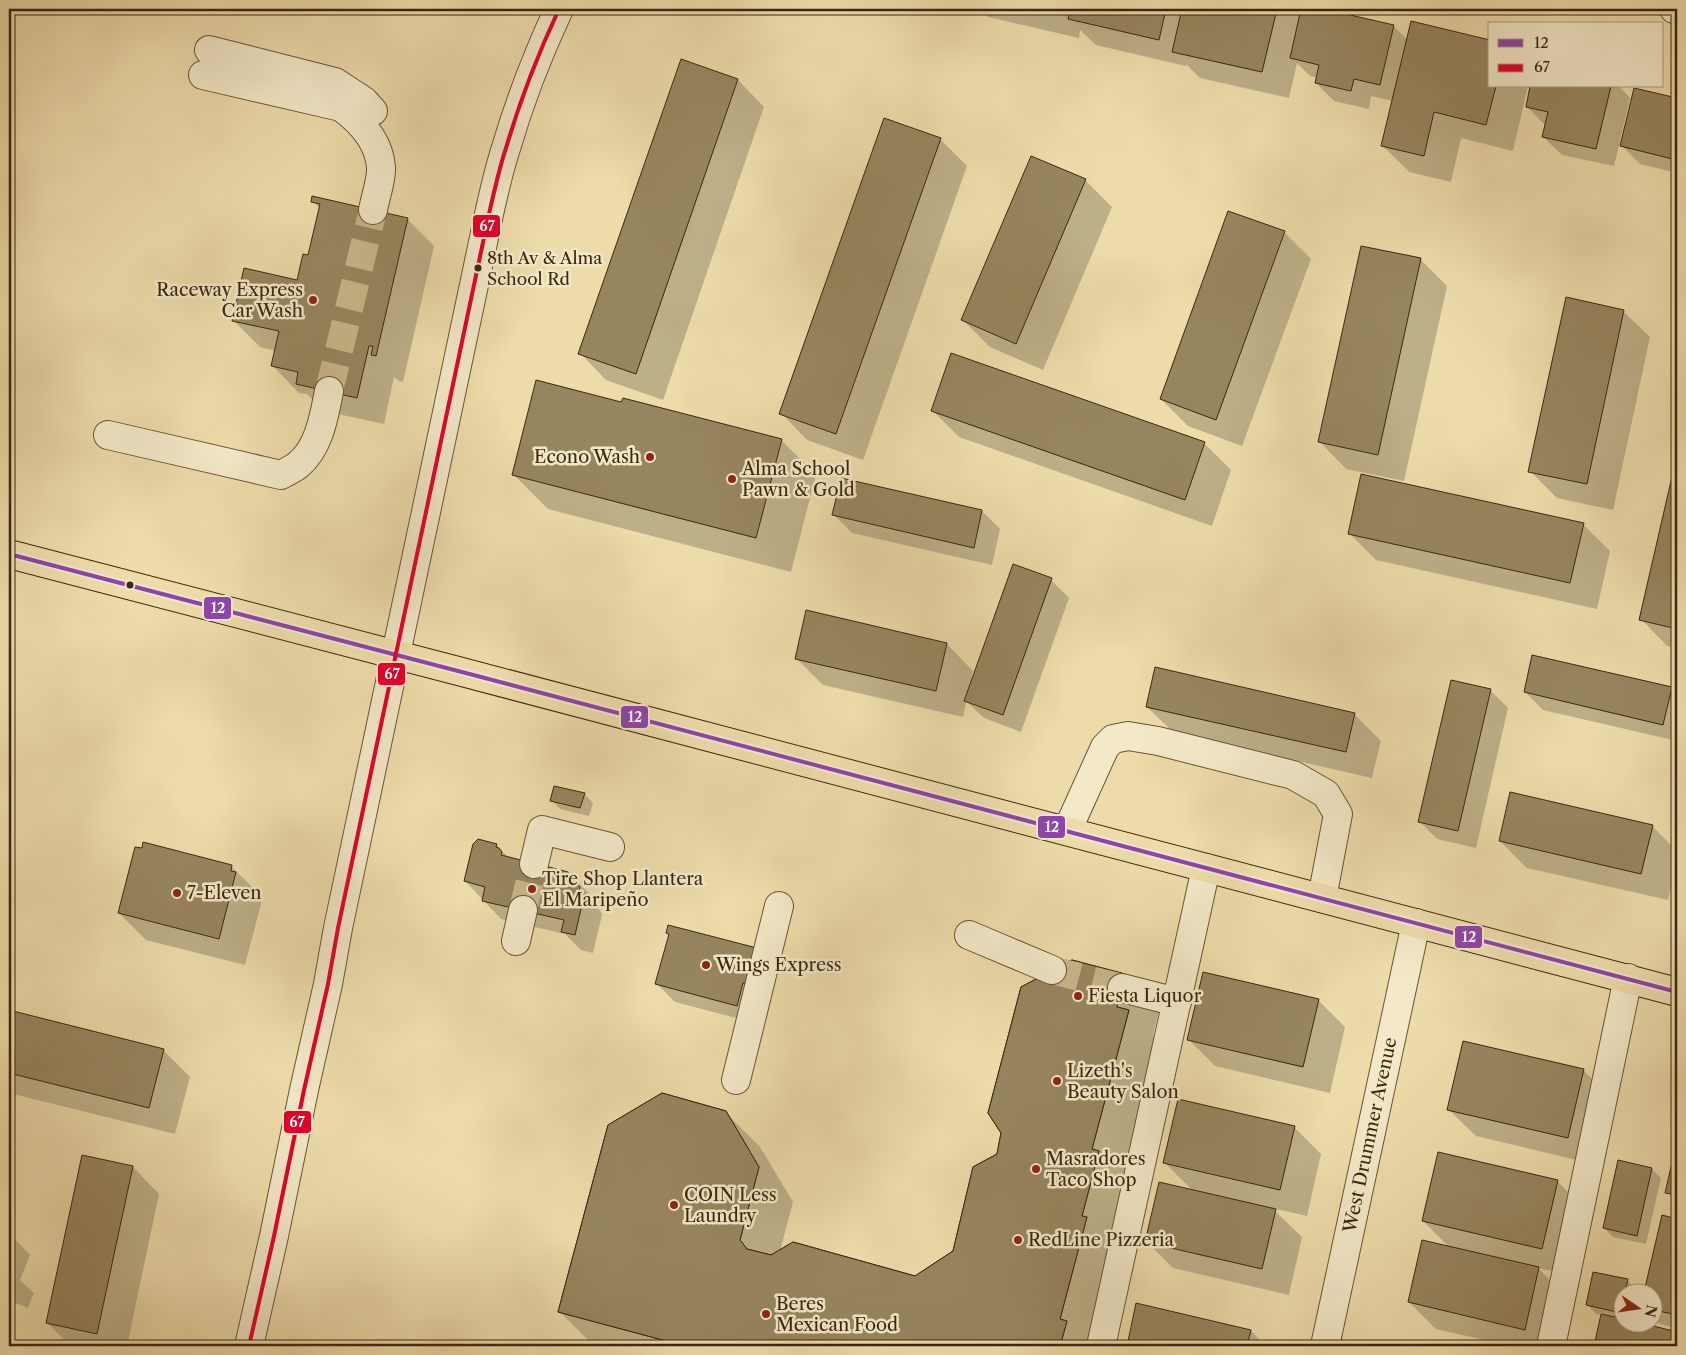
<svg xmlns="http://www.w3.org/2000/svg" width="1686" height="1355" font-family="'Libre Caslon Text',serif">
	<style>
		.shadow { fill: #0003 }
		.building { fill: #97855f; stroke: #3a270e; fill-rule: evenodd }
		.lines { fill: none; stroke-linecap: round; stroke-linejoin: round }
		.minor-tunnel { stroke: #c9b78b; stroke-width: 28; stroke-dasharray: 28 14; stroke-linecap: butt }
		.minor-casing { stroke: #675435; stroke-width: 30 }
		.major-casing { stroke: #3a270e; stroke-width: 30 }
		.minor { stroke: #f3e8c8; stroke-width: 28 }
		.major { stroke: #eddbaa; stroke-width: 28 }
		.bus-1-casing { stroke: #f3e8c8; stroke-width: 8 }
		.bus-2-casing { stroke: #f3e8c8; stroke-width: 8 }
		.bus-1 { stroke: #8e44ad; stroke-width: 4 }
		.bus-2 { stroke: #e4002b; stroke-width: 4 }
		.bus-dot { fill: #3a270e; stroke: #f3e8c8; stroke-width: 2 }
		.poi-dot { fill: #8f2418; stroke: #f3e8c8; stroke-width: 2 }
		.labels { text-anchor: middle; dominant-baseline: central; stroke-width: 5; stroke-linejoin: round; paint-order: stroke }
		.bus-label { font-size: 17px; fill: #3a270e; stroke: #f3e8c8; text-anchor: start }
		.poi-label { font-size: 18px; fill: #3a270e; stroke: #f3e8c8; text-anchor: start }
		.street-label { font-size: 18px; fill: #3a270e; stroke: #f3e8c8 }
		.line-badge { stroke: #f3e8c8; stroke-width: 2 }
		.badge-label { font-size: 14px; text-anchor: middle; font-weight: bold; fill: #fff }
	</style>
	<rect width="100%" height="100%" fill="#eddbaa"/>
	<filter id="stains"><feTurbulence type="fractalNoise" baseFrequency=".004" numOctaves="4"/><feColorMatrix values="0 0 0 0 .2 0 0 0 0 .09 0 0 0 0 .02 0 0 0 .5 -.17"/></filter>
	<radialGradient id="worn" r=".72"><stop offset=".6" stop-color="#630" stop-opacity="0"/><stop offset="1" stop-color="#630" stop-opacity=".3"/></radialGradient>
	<!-- shadow -->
	<g class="shadow">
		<polygon points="979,9 1298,9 1302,13 1303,9 1318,9 1393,26 1408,40 1490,86 1528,86 1513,151 1461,138 1451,182 1409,172 1382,145 1393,101 1371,96 1369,109 1334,101 1316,83 1317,78 1310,76 1297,63 1289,98 1200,78 1186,64 1186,66 1096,45 1080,30 1079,38 988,17"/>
		<polygon points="738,80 764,107 663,400 606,380 580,353"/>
		<polygon points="1531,86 1619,86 1630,98 1614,166 1562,155 1543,137 1545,125 1527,107"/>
		<polygon points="1635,89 1677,99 1677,173 1640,164 1622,146"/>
		<polygon points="940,139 967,166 863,460 807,440 781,413"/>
		<polygon points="1085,180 1112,207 1043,370 990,347 963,320"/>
		<polygon points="313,201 407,219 434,246 403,382 399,381 394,377 384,424 324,411 307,394 299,393 273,366 276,351 260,347 233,320 298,282 309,257 320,209"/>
		<polygon points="1284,232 1311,259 1242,446 1188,426 1161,399"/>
		<polygon points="1420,259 1447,286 1404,481 1346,469 1320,442"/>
		<polygon points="1623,311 1650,337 1613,510 1557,498 1530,471"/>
		<polygon points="622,404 781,440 816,475 791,572 548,509 513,474"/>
		<polygon points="932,410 1204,443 1231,470 1212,526 959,437"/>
		<polygon points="1677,460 1677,649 1667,646 1641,619"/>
		<polygon points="842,479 982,511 1000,529 992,565 852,533 834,515"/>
		<polygon points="1583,524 1610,551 1597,609 1376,560 1349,533"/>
		<polygon points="1051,580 1069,598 1021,732 984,718 966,701 963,717 823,685 796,658 947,644 973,671 971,680 973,681"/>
		<polygon points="1671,688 1677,694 1677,741 1543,710 1525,692"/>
		<polygon points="1490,690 1508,708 1476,848 1437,839 1419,821"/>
		<polygon points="1147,707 1354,714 1381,741 1372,778 1174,733"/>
		<polygon points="584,794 593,803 589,816 560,809 552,800"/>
		<polygon points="1652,826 1677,851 1677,861 1668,900 1527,868 1500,841"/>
		<polygon points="496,845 509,858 520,861 526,867 568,873 592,896 591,900 601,912 602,915 593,953 581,950 565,934 501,919 465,881"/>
		<polygon points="231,866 258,893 258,895 262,900 245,965 146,940 119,913"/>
		<polygon points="667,933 756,949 755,1023 675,1002 657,984 670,935"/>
		<polygon points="1072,961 1159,1009 1153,1035 1163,1046 1096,1346 594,1346 560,1312 725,1112 760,1147 793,1202 780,1251 916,1277 954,1252 998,1155"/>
		<polygon points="1318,1000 1345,1027 1330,1093 1215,1066 1188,1039"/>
		<polygon points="9,1012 163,1050 190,1077 175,1134 9,1093"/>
		<polygon points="1583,1070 1610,1096 1594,1164 1476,1136 1449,1110"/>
		<polygon points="1294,1127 1321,1154 1307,1216 1272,1208 1302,1237 1289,1295 1173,1268 1146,1241 1194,1192 1164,1162"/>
		<polygon points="1677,1147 1677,1203 1667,1192"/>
		<polygon points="133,1167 159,1194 127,1346 71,1346 47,1323"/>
		<polygon points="1652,1169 1661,1178 1646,1244 1613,1237 1604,1228"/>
		<polygon points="1557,1181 1584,1208 1569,1275 1538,1268 1565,1295 1553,1346 1511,1346 1436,1329 1409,1302 1450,1248 1423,1221"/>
		<polygon points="1662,1217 1677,1220 1677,1328 1660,1324 1654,1318 1654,1292 1645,1292"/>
		<polygon points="9,1233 30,1255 20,1280 34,1293 28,1308 11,1301 9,1308"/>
		<polygon points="1627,1280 1636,1289 1635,1292 1624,1292 1624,1322 1633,1322 1677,1333 1677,1346 1595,1346 1602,1315 1596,1314 1588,1305"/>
		<polygon points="1137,1305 1251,1331 1266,1346 1128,1346"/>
	</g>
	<!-- building -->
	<g class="building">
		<polygon points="1070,9 1166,9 1159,40 1068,19"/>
		<polygon points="1182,9 1277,9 1262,72 1172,52"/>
		<polygon points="1301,9 1324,9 1394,25 1380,85 1354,79 1351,91 1315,83 1319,65 1290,58"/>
		<polygon points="1411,21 1490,40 1490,86 1496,86 1486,125 1434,112 1424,156 1381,146"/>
		<polygon points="681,59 738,79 636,374 578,354"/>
		<polygon points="1530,86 1611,86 1596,149 1542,137 1548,112 1526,107"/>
		<polygon points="1634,88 1677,98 1677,160 1620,146"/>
		<polygon points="884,118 941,138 836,434 779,414"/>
		<polygon points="1031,156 1086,179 1016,344 961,320"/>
		<polygon points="312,196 408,218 376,356 371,355 373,346 369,346 357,398 296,384 298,372 271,366 279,331 232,321 244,268 297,280 303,254 308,255 320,204 311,202"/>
		<polygon points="1228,211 1285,231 1216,420 1160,399"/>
		<polygon points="1361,246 1421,258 1378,455 1318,442"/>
		<polygon points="1566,297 1624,310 1587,484 1528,472"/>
		<polygon points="951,353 1205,442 1185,500 931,411"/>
		<polygon points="536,380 621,402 623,398 782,439 756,538 512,475"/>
		<polygon points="1677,455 1677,629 1639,620"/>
		<polygon points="1361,474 1584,523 1570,583 1348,534"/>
		<polygon points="841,478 982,510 974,548 832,515"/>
		<polygon points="1013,564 1052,578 1003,715 964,701"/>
		<polygon points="806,610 947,643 936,691 795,659"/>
		<polygon points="1532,655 1672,687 1663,725 1524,692"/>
		<polygon points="1155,667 1355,713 1346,752 1146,707"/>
		<polygon points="1451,680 1491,689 1458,831 1418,822"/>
		<polygon points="554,786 585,793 580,808 550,801"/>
		<polygon points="1510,792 1653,825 1641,874 1499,841"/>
		<polygon points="478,839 497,844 496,847 499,848 502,852 501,855 521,860 520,863 545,866 547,869 549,867 568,872 569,876 574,877 573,884 578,885 580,887 579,892 584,892 584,896 575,935 561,932 564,920 482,901 485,887 464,881 473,844"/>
		<polygon points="143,842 232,865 231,871 236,872 219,939 118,913 135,847 142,848"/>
		<polygon points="668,925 757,948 747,984 743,983 737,1006 655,984 669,934 666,933"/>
		<path d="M1072,960L1125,974L1117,1007L1129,1010L1092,1149L1099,1151L1082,1216L1087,1217L1060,1319L1067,1321L1060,1346H685L558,1312L608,1125L662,1093L726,1111L759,1167L740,1240L747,1249L771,1255L793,1242L915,1276L953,1251L973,1167L997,1154L1001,1133L988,1113L1021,987ZM959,1271L971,1293L939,1311L927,1288Z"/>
		<polygon points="1072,960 1125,974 1117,1007 1129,1010 1092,1149 1099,1151 1082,1216 1087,1217 1060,1319 1067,1321 1060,1346 685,1346 558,1312 608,1125 662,1093 726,1111 759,1167 740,1240 747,1249 771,1255 793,1242 915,1276 953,1251 973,1167 997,1154 1001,1133 988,1113 1021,987"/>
		<polygon points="1203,972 1319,999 1303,1067 1187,1040"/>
		<polygon points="9,1010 164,1049 149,1108 9,1073"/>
		<polygon points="1463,1041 1584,1069 1568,1138 1447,1110"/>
		<polygon points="1178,1099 1295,1126 1280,1190 1163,1163"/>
		<polygon points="1677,1141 1677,1195 1665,1193"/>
		<polygon points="1438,1152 1558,1180 1542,1249 1422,1221"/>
		<polygon points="82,1155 133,1166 97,1334 46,1323"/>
		<polygon points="1618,1160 1652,1168 1637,1236 1603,1228"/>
		<polygon points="1159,1182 1276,1209 1262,1269 1145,1242"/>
		<polygon points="1662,1215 1677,1219 1677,1315 1654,1310 1654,1292 1644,1292"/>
		<polygon points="1422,1240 1539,1267 1525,1330 1408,1302"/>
		<polygon points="1593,1272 1628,1279 1625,1292 1624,1292 1621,1313 1586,1305"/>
		<polygon points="1136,1303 1251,1330 1247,1346 1127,1346"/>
		<polygon points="1601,1314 1624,1319 1624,1322 1638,1322 1677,1332 1677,1346 1594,1346"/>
	</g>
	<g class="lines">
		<!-- minor-tunnel -->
		<g class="minor-tunnel">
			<polyline points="329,391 373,210"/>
			<polyline points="523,910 534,864"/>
			<polyline points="1052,970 1122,988"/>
		</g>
		<!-- minor casing -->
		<g class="minor-casing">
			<g id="minor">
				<polyline points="1674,9 1677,10"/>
				<polyline points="209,50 335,82 364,101 373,111"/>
				<path d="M203,75L341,107C360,121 379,141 381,167C382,179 375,198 373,210"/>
				<path d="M108,435L281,475C286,472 293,469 298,465C319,448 324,417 329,391"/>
				<polyline points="1067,831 1105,747 1113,739 1128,736 1158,741 1293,775 1326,794 1338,814 1322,898"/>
				<polyline points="534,864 542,830 610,847"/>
				<polyline points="969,935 1052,970"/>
				<polyline points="516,941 523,910"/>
				<polyline points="1122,988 1177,1002"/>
				<polyline points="736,1080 779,906"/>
				<path d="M249,1346L274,1236L304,1090L328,984L338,928L489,214C494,192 499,169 506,148C520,100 538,54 559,9"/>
				<polyline points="1101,1346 1206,868"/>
				<polyline points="1325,1346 1416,923"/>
				<polyline points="1551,1346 1628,978"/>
			</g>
		</g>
		<!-- major casing -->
		<g class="major-casing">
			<polyline id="major" points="9,554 462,672 1677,992"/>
		</g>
		<!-- minor -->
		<use href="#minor" class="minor"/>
		<!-- major -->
		<use href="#major" class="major"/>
		<!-- bus-1 casing -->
		<g class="bus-1-casing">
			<polyline id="bus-1" points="9,554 462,672 1677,992"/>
		</g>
		<!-- bus-2 casing -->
		<g class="bus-2-casing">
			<path id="bus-2" d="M249,1346L274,1236L304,1090L328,984L338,928L489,214C494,192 499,169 506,148C520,100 538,54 559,9"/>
		</g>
		<!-- bus-1 -->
		<use href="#bus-1" class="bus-1"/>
		<!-- bus-2 -->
		<use href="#bus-2" class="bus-2"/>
	</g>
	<!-- markers -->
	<g class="bus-dot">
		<circle cx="478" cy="268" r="4.5"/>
		<circle cx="130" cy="585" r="4.5"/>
	</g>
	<g class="poi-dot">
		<circle cx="313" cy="300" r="5"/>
		<circle cx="650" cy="457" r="5"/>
		<circle cx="732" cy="479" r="5"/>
		<circle cx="532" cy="889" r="5"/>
		<circle cx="177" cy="893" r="5"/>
		<circle cx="706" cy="965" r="5"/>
		<circle cx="1078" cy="996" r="5"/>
		<circle cx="1057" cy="1081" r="5"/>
		<circle cx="1036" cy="1169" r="5"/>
		<circle cx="674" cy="1205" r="5"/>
		<circle cx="1018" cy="1240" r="5"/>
		<circle cx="766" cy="1314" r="5"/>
	</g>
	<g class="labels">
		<!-- bus labels -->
		<g class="bus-label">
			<text x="487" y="258">8th Av &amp; Alma<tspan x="487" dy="21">School Rd</tspan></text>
		</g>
		<!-- poi labels -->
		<g class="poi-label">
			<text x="303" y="290" text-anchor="end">Raceway Express<tspan x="303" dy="21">Car Wash</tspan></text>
			<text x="640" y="457" text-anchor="end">Econo Wash</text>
			<text x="742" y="469">Alma School<tspan x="742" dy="21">Pawn &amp; Gold</tspan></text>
			<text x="542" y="879">Tire Shop Llantera<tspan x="542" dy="21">El Maripeño</tspan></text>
			<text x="187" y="893">7-Eleven</text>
			<text x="716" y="965">Wings Express</text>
			<text x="1088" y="996">Fiesta Liquor</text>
			<text x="1067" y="1071">Lizeth's<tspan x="1067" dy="21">Beauty Salon</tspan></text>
			<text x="1046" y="1159">Masradores<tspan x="1046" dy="21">Taco Shop</tspan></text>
			<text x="684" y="1195">COIN Less<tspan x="684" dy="21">Laundry</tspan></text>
			<text x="1028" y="1240">RedLine Pizzeria</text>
			<text x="776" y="1304">Beres<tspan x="776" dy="21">Mexican Food</tspan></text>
		</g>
		<!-- street labels -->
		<g class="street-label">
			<text transform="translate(1370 1135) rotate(-78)">West Drummer Avenue</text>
		</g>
	</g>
	<g class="line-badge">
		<rect x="472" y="214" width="29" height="24" rx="5" fill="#e4002b"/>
		<rect x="203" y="596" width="29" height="24" rx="5" fill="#8e44ad"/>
		<rect x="377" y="662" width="29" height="24" rx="5" fill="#e4002b"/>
		<rect x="620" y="705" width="29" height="24" rx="5" fill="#8e44ad"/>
		<rect x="1037" y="815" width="29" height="24" rx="5" fill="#8e44ad"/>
		<rect x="1454" y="925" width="29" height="24" rx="5" fill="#8e44ad"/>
		<rect x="283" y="1110" width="29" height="24" rx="5" fill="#e4002b"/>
	</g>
	<g class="badge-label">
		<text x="487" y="231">67</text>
		<text x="218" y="613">12</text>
		<text x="392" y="679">67</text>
		<text x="635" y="722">12</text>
		<text x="1052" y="832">12</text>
		<text x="1469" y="942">12</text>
		<text x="297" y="1127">67</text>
	</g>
	<!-- margin -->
	<rect width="1686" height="1355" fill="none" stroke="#eddbaa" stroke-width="30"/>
	<rect x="10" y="10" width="1666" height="1335" fill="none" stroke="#3a270e" stroke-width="2.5"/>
	<rect x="15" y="15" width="1656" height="1325" fill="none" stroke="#3a270e"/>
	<!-- legend -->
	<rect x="1488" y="22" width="175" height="65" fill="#f3e8c8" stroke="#a99b7e"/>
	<rect x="1498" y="39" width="25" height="8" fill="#8e44ad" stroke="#a99b7e"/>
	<text x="1534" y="48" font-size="15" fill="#3a270e">12</text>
	<rect x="1498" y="64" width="25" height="8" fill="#e4002b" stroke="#a99b7e"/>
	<text x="1534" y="72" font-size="15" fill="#3a270e">67</text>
	<!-- north arrow -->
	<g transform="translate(1638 1308) rotate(103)"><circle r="24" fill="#f3e8c8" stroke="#a99b7e"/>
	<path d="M0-4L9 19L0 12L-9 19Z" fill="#8f2418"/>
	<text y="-8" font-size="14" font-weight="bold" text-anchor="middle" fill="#3a270e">N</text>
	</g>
	<rect width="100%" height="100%" filter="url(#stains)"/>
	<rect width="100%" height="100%" fill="url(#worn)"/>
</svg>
